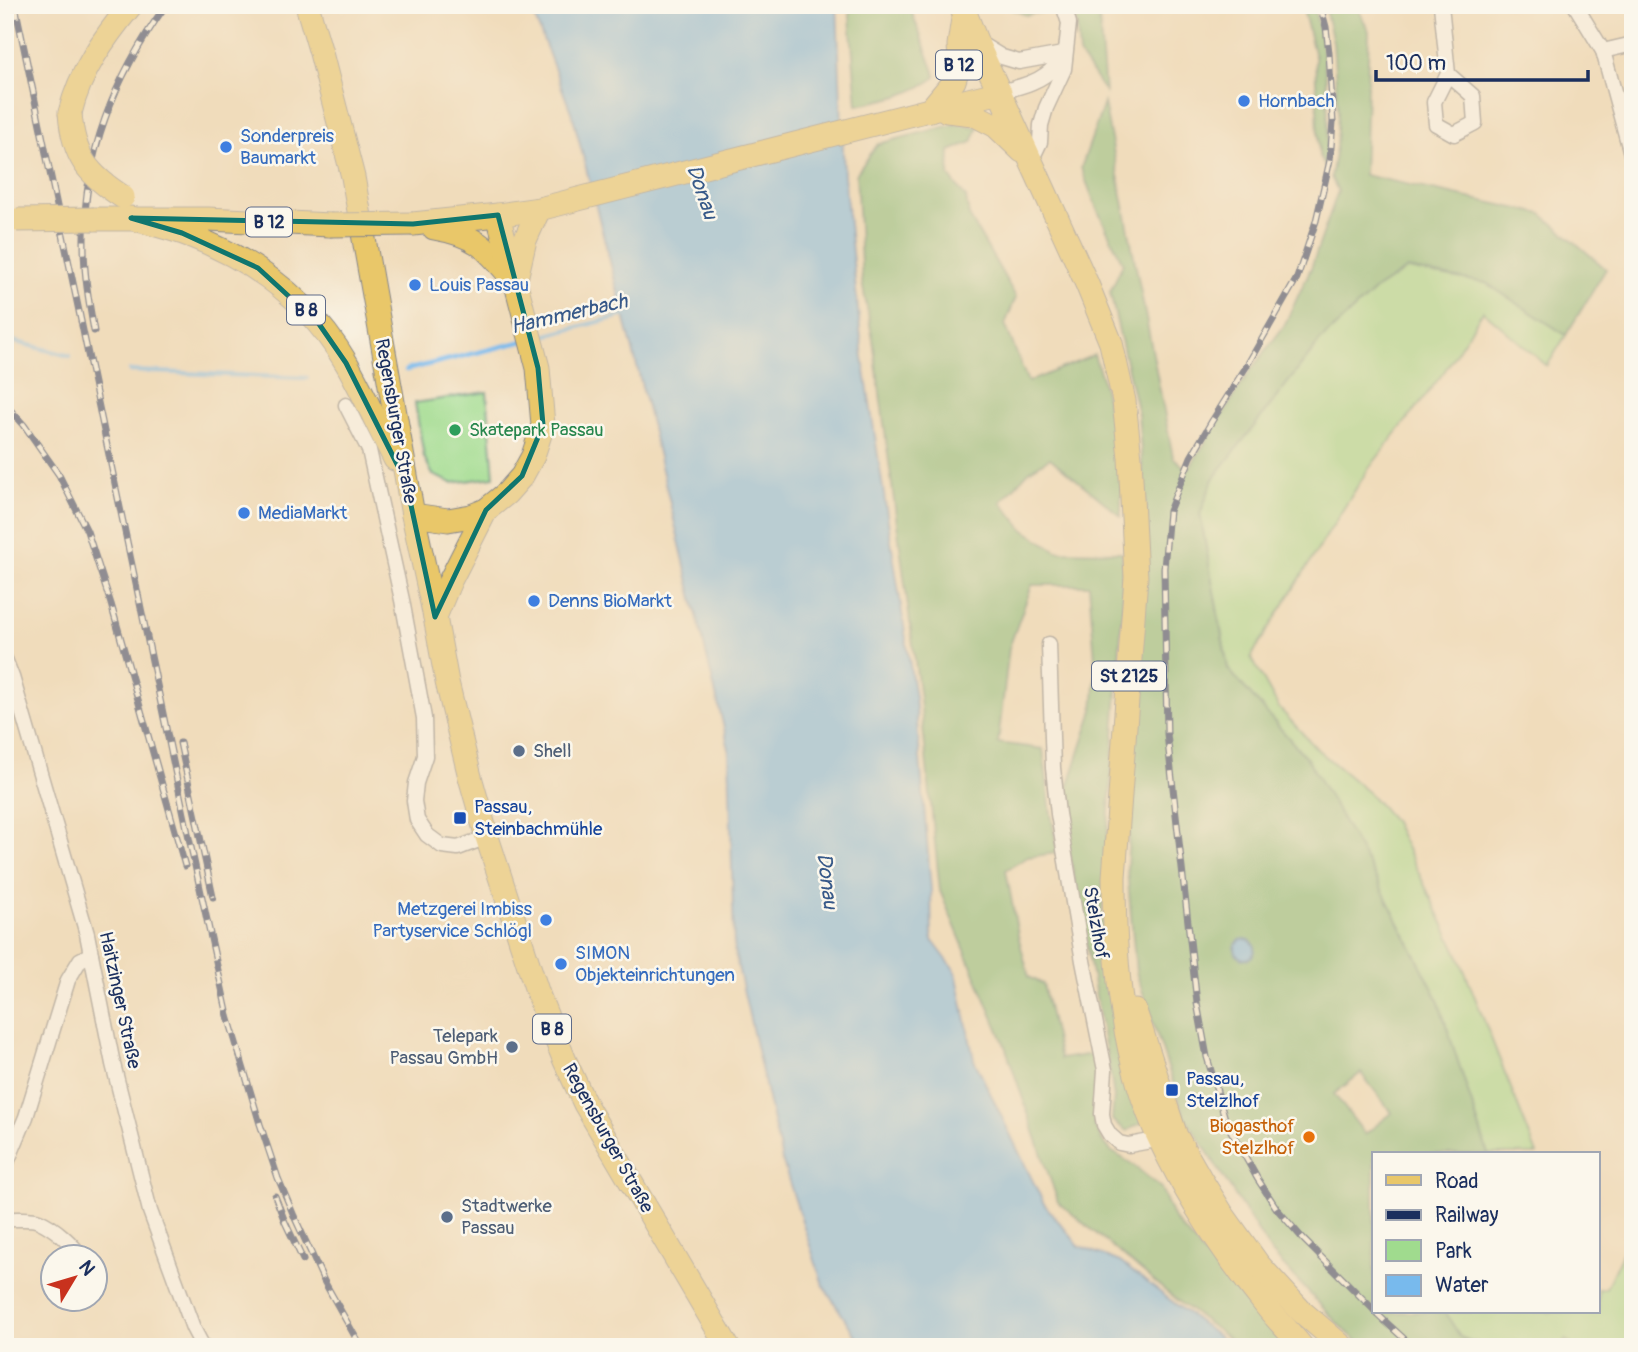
<svg xmlns="http://www.w3.org/2000/svg" width="1638" height="1352" font-family="Pangolin,sans-serif">
	<style>
		.green { fill: #a0db8e; stroke: #5e8576; stroke-width: 2 }
		.forest { fill: #80bb79; stroke: #4e756c; stroke-width: 2; fill-rule: evenodd }
		.water { fill: #78baed; stroke: #4a74a6; stroke-width: 2 }
		.lines { fill: none; stroke-linecap: round; stroke-linejoin: round }
		.stream { stroke: #78baed; stroke-width: 4.5 }
		.minor-casing { stroke: #86868c; stroke-width: 17 }
		.primary-casing { stroke: #86868c; stroke-width: 25 }
		.minor { stroke: #fff; stroke-width: 14 }
		.primary { stroke: #e9c769; stroke-width: 23 }
		.rail-casing { stroke: #1b2f5e; stroke-width: 7 }
		.rail { stroke: #fbf7ec; stroke-width: 4.5; stroke-dasharray: 13; stroke-linecap: butt }
		.primary-bridge-casing { stroke: #86868c; stroke-width: 25; stroke-linecap: butt }
		.primary-bridge { stroke: #e9c769; stroke-width: 23 }
		.marked { fill: none; stroke: #0f766e; stroke-width: 5; stroke-linejoin: round }
		.shop-dot { fill: #3f7fe0; stroke: #fbf7ec; stroke-width: 2.5 }
		.leisure-dot { fill: #2e9e5b; stroke: #fbf7ec; stroke-width: 2.5 }
		.service-dot { fill: #5c6f8a; stroke: #fbf7ec; stroke-width: 2.5 }
		.transit-dot { fill: #1a4fb4; stroke: #fbf7ec; stroke-width: 2.5 }
		.food-dot { fill: #e8710a; stroke: #fbf7ec; stroke-width: 2.5 }
		.labels { text-anchor: middle; dominant-baseline: central; stroke-width: 5; stroke-linejoin: round; paint-order: stroke }
		.shield { fill: #fbf7ec; stroke: #5e6b89; stroke-width: 2 }
		.shield-label { font-size: 18px; font-weight: bold; fill: #1b2f5e }
		.shop-label { font-size: 19px; fill: #366cbe; stroke: #fbf7ec; text-anchor: start }
		.street-label { font-size: 19px; fill: #1b2f5e; stroke: #fbf7ec }
		.leisure-label { font-size: 19px; fill: #27864d; stroke: #fbf7ec; text-anchor: start }
		.service-label { font-size: 19px; fill: #4e5e75; stroke: #fbf7ec; text-anchor: start }
		.transit-label { font-size: 19px; fill: #164399; stroke: #fbf7ec; text-anchor: start }
		.food-label { font-size: 19px; fill: #c56008; stroke: #fbf7ec; text-anchor: end }
		.water-label { font-size: 21px; font-style: italic; fill: #375989; stroke: #fbf7ec }
	</style>
	<rect width="100%" height="100%" fill="#fbf7ec"/>
	<filter id="ink" filterUnits="userSpaceOnUse"><feTurbulence type="fractalNoise" baseFrequency=".0143" numOctaves="2"/><feDisplacementMap in="SourceGraphic" scale="14" xChannelSelector="R" yChannelSelector="G"/><feConvolveMatrix kernelMatrix="1 2 1 2 8 2 1 2 1" color-interpolation-filters="sRGB"/></filter>
	<filter id="wash" filterUnits="userSpaceOnUse"><feTurbulence type="fractalNoise" baseFrequency=".00686" numOctaves="4" result="noise"/><feDisplacementMap in="SourceGraphic" scale="28" xChannelSelector="R" yChannelSelector="G"/><feGaussianBlur stdDeviation="1.57" result="paint"/><feColorMatrix in="noise" values="0 0 0 0 0 0 0 0 0 0 0 0 0 0 0 0 0 1.4 0 .05"/><feComposite in="paint" operator="in"/></filter>
	<g filter="url(#wash)">
		<rect width="100%" height="100%" fill="#f0dcbb"/>
		<!-- green -->
		<g class="green">
			<polygon points="1407,269 1486,283 1566,335 1547,366 1483,311 1444,372 1367,471 1251,657 1279,708 1318,750 1370,794 1393,820 1457,952 1537,1154 1488,1154 1437,997 1308,760 1228,669 1200,514 1213,479 1321,340 1376,289"/>
			<polygon points="487,392 494,477 452,483 433,475 424,457 415,403"/>
			<path d="M1633,1230V1347H1574L1566,1340L1561,1347C1532,1347 1490,1352 1463,1338C1456,1334 1449,1320 1445,1312H1598V1288L1599,1290L1606,1288Z"/>
		</g>
		<!-- forest -->
		<g class="forest">
			<path d="M849,5H909L936,77C910,96 888,99 857,105Z"/>
			<polygon points="1001,5 1069,5 1056,10 1026,15"/>
			<polygon points="1075,5 1098,5 1105,92 1079,54"/>
			<path d="M1302,5H1314C1326,58 1332,112 1325,166L1319,156L1315,57Z"/>
			<path d="M1324,5H1356L1369,31L1364,175L1542,214L1606,269L1566,335L1486,283L1407,269L1376,289L1321,340L1213,479L1200,514L1228,669L1308,760L1375,876L1437,997L1488,1154H1374V1312H1445L1461,1338L1491,1347H1364L1340,1326L1271,1252L1184,1115L1136,972L1127,869L1139,655L1148,536L1138,414L1110,292L1123,263L1097,209L1081,168L1104,103L1173,457L1188,470L1250,371L1284,326L1311,268L1338,191L1331,177L1336,148L1338,112L1333,42ZM1361,1073L1392,1113L1365,1134L1334,1094Z"/>
			<polygon points="956,124 978,127 972,142 950,151 949,176 966,198 969,216 1016,297 1005,324 1028,382 1094,355 1102,378 1121,475 1121,516 1050,458 1029,471 1001,502 1023,529 1057,551 1122,552 1123,601 1102,915 1108,979 1143,1122 1127,1131 1112,1120 1114,1097 1111,1078 1062,812 1068,787 1093,710 1096,673 1089,585 1032,585 1009,648 998,743 1043,749 1051,814 1058,853 1028,857 1006,870 1018,935 1029,977 1043,984 1060,1059 1093,1054 1096,1070 1094,1124 1101,1139 1111,1151 1132,1164 1161,1188 1174,1219 1258,1317 1287,1347 1240,1347 1174,1298 1058,1202 1004,1043 940,891 920,699 873,340 862,282 856,174 878,144"/>
		</g>
		<!-- water -->
		<g class="water">
			<polygon points="530,5 837,5 844,176 863,358 915,698 931,890 932,940 956,972 974,1060 1044,1204 1079,1246 1120,1262 1232,1347 863,1347 823,1285 782,1160 734,949 729,749 639,374 573,117"/>
			<circle cx="1245" cy="949" r="10"/>
		</g>
		<g class="lines">
			<!-- stream -->
			<g class="stream">
				<polyline points="536,338 629,314"/>
				<polyline points="5,339 70,356"/>
				<polyline points="406,370 524,341"/>
				<polyline points="130,371 307,378"/>
			</g>
		</g>
	</g>
	<g filter="url(#ink)">
		<g class="lines">
			<!-- minor casing -->
			<g class="minor-casing">
				<g id="minor">
					<polyline points="1441,5 1448,74 1434,102 1436,124 1454,134 1475,123 1473,96 1448,74"/>
					<polyline points="1575,5 1603,51 1633,161"/>
					<polyline points="979,43 1002,57 1019,62 1063,54"/>
					<polyline points="1603,51 1633,44"/>
					<path d="M1000,92C1019,87 1042,82 1055,66C1059,62 1061,56 1065,52"/>
					<polyline points="1031,161 1040,142 1041,125 1046,108 1064,69 1069,23 1063,5"/>
					<polyline points="346,405 369,450 402,600 424,718 425,756 416,783 414,801 417,820 427,835 442,846 458,848 487,837"/>
					<polyline points="1049,644 1053,768 1058,814 1083,961 1105,1070 1102,1114 1104,1125 1110,1135 1119,1143 1129,1145 1167,1138"/>
					<polyline points="5,659 12,677 87,934 113,1064 150,1211 193,1328 203,1347"/>
					<polyline points="5,1167 26,1117 68,980 80,960 91,954"/>
					<path d="M5,1219C15,1220 30,1217 39,1221C53,1227 74,1244 81,1258"/>
				</g>
			</g>
			<!-- primary casing -->
			<g class="primary-casing">
				<g id="primary">
					<polyline points="307,5 321,53 353,177 413,515 435,617 447,682 470,777 487,837 539,997 565,1061 585,1104 728,1347"/>
					<path d="M962,5L977,43L1087,284L1111,343L1124,401L1130,458L1136,577L1114,877C1114,964 1122,1063 1161,1142C1189,1201 1226,1256 1267,1307C1278,1321 1291,1333 1302,1347"/>
					<polyline points="930,110 954,81 960,61 959,45 964,12"/>
					<polyline points="947,111 973,114 996,126 1022,151"/>
					<path d="M70,113C80,71 104,38 131,5"/>
					<path d="M131,218C148,223 166,227 183,233C252,258 309,299 347,364C364,394 379,428 395,459"/>
					<polyline points="94,219 208,219 330,225"/>
					<polyline points="413,224 498,215 539,209 1000,92"/>
					<path d="M434,228C475,235 485,246 511,277"/>
					<polyline points="516,279 525,240 539,209"/>
					<polyline points="413,515 448,520 471,516 486,510 507,493 522,476 533,456 543,425 538,368 498,215"/>
					<polyline points="435,617 450,581 486,510"/>
					<polyline points="1135,1011 1176,1136 1200,1178 1223,1215 1258,1264 1301,1311 1343,1347"/>
				</g>
			</g>
			<!-- minor -->
			<use href="#minor" class="minor"/>
			<!-- primary -->
			<use href="#primary" class="primary"/>
			<!-- rail casing -->
			<g class="rail-casing">
				<g id="rail">
					<polyline points="15,5 189,838 228,1016 260,1124 278,1178 294,1216 324,1281 361,1347"/>
					<polyline points="1320,5 1326,27 1329,53 1333,122 1330,160 1316,221 1297,278 1246,367 1212,421 1191,457 1169,511 1164,568 1167,734 1197,1003 1207,1057 1226,1122 1257,1178 1277,1209 1304,1240 1374,1310"/>
					<path d="M94,331C89,303 84,274 84,245C83,154 114,78 166,5"/>
					<polyline points="5,404 24,425 59,475 87,531 111,604 185,866"/>
					<polyline points="180,743 213,897"/>
					<polyline points="275,1196 285,1222 303,1260"/>
					<polyline points="1375,1312 1413,1347"/>
				</g>
			</g>
			<!-- rail -->
			<use href="#rail" class="rail"/>
			<!-- primary-bridge casing -->
			<g class="primary-bridge-casing">
				<g id="primary-bridge">
					<path d="M70,113C73,156 88,175 123,197"/>
					<polyline points="17,220 94,219"/>
					<polyline points="330,225 413,224"/>
				</g>
			</g>
			<!-- primary-bridge -->
			<use href="#primary-bridge" class="primary-bridge"/>
		</g>
	</g>
	<!-- marked area -->
	<path d="M0 0H1638V1352H0ZM498,215L538,368L543,425L522,476L486,510L435,617L406,482L346,363L319,324L258,268L182,233L131,218L413,224Z" fill="#f0dcbb" fill-opacity=".55" fill-rule="evenodd"/>
	<path class="marked" d="M498,215L538,368L543,425L522,476L486,510L435,617L406,482L346,363L319,324L258,268L182,233L131,218L413,224Z"/>
	<!-- markers -->
	<g class="shop-dot">
		<circle cx="1244" cy="101" r="7"/>
		<circle cx="226" cy="147" r="7"/>
		<circle cx="415" cy="285" r="7"/>
		<circle cx="244" cy="513" r="7"/>
		<circle cx="534" cy="601" r="7"/>
		<circle cx="546" cy="920" r="7"/>
		<circle cx="561" cy="964" r="7"/>
	</g>
	<circle class="leisure-dot" cx="455" cy="430" r="7"/>
	<g class="service-dot">
		<circle cx="519" cy="751" r="7"/>
		<circle cx="512" cy="1047" r="7"/>
		<circle cx="447" cy="1217" r="7"/>
	</g>
	<g class="transit-dot">
		<rect x="453" y="811" width="14" height="14" rx="3.5"/>
		<rect x="1165" y="1083" width="14" height="14" rx="3.5"/>
	</g>
	<circle class="food-dot" cx="1309" cy="1137" r="7"/>
	<g class="labels">
		<!-- shield labels -->
		<g class="shield">
			<rect x="936" y="50.5" width="46" height="29" rx="5"/>
			<rect x="246" y="207.5" width="46" height="29" rx="5"/>
			<rect x="287" y="295.5" width="38" height="29" rx="5"/>
			<rect x="1092" y="661.5" width="74" height="29" rx="5"/>
			<rect x="533" y="1014.5" width="38" height="29" rx="5"/>
		</g>
		<g class="shield-label">
			<text x="959" y="65">B 12</text>
			<text x="269" y="222">B 12</text>
			<text x="306" y="310">B 8</text>
			<text x="1129" y="676">St 2125</text>
			<text x="552" y="1029">B 8</text>
		</g>
		<!-- shop labels -->
		<g class="shop-label">
			<text x="1258" y="101">Hornbach</text>
			<text x="240" y="136">Sonderpreis<tspan x="240" dy="22">Baumarkt</tspan></text>
			<text x="429" y="285">Louis Passau</text>
			<text x="258" y="513">MediaMarkt</text>
			<text x="548" y="601">Denns BioMarkt</text>
			<text x="532" y="909" text-anchor="end">Metzgerei Imbiss<tspan x="532" dy="22">Partyservice Schlögl</tspan></text>
			<text x="575" y="953">SIMON<tspan x="575" dy="22">Objekteinrichtungen</tspan></text>
		</g>
		<!-- street labels -->
		<g class="street-label">
			<text transform="translate(396 421) rotate(80)">Regensburger Straße</text>
			<text transform="translate(1096 923) rotate(80)">Stelzlhof</text>
			<text transform="translate(120 1000) rotate(78)">Haitzinger Straße</text>
			<text transform="translate(608 1138) rotate(61)">Regensburger Straße</text>
		</g>
		<!-- leisure labels -->
		<g class="leisure-label">
			<text x="469" y="430">Skatepark Passau</text>
		</g>
		<!-- service labels -->
		<g class="service-label">
			<text x="533" y="751">Shell</text>
			<text x="498" y="1036" text-anchor="end">Telepark<tspan x="498" dy="22">Passau GmbH</tspan></text>
			<text x="461" y="1206">Stadtwerke<tspan x="461" dy="22">Passau</tspan></text>
		</g>
		<!-- transit labels -->
		<g class="transit-label">
			<text x="474" y="807">Passau,<tspan x="474" dy="22">Steinbachmühle</tspan></text>
			<text x="1186" y="1079">Passau,<tspan x="1186" dy="22">Stelzlhof</tspan></text>
		</g>
		<!-- food labels -->
		<g class="food-label">
			<text x="1295" y="1126">Biogasthof<tspan x="1295" dy="22">Stelzlhof</tspan></text>
		</g>
		<!-- water labels -->
		<g class="water-label">
			<text transform="translate(702 192) rotate(71)">Donau</text>
			<text transform="translate(569 314) rotate(-13)">Hammerbach</text>
			<text transform="translate(827 881) rotate(83)">Donau</text>
		</g>
	</g>
	<!-- margin -->
	<rect width="1638" height="1352" fill="none" stroke="#fbf7ec" stroke-width="28"/>
	<!-- legend -->
	<rect x="1372" y="1152" width="228" height="161" fill="#fbf7ec" stroke="#a1a7b3" stroke-width="2"/>
	<rect x="1386" y="1175" width="35" height="10" fill="#e9c769" stroke="#a1a7b3" stroke-width="2"/>
	<text x="1435" y="1188" font-size="21" fill="#1b2f5e">Road</text>
	<rect x="1386" y="1210" width="35" height="10" fill="#1b2f5e" stroke="#a1a7b3" stroke-width="2"/>
	<text x="1435" y="1222" font-size="21" fill="#1b2f5e">Railway</text>
	<rect x="1386" y="1240" width="35" height="21" fill="#a0db8e" stroke="#a1a7b3" stroke-width="2"/>
	<text x="1435" y="1258" font-size="21" fill="#1b2f5e">Park</text>
	<rect x="1386" y="1275" width="35" height="21" fill="#78baed" stroke="#a1a7b3" stroke-width="2"/>
	<text x="1435" y="1292" font-size="21" fill="#1b2f5e">Water</text>
	<!-- north arrow -->
	<g transform="translate(74 1278) rotate(52)"><circle r="33" fill="#fbf7ec" stroke="#a1a7b3" stroke-width="2"/>
	<path d="M0-5L12 26L0 18L-12 26Z" fill="#c8321e"/>
	<text y="-10" font-size="19" font-weight="bold" text-anchor="middle" fill="#1b2f5e">N</text>
	</g>
	<!-- scale -->
	<path d="M1376 70v10h212v-10" fill="none" stroke="#1b2f5e" stroke-width="3.5"/>
	<text x="1386" y="70" font-size="21" fill="#1b2f5e" stroke="#fbf7ec" stroke-width="5" paint-order="stroke">100 m</text>
</svg>
